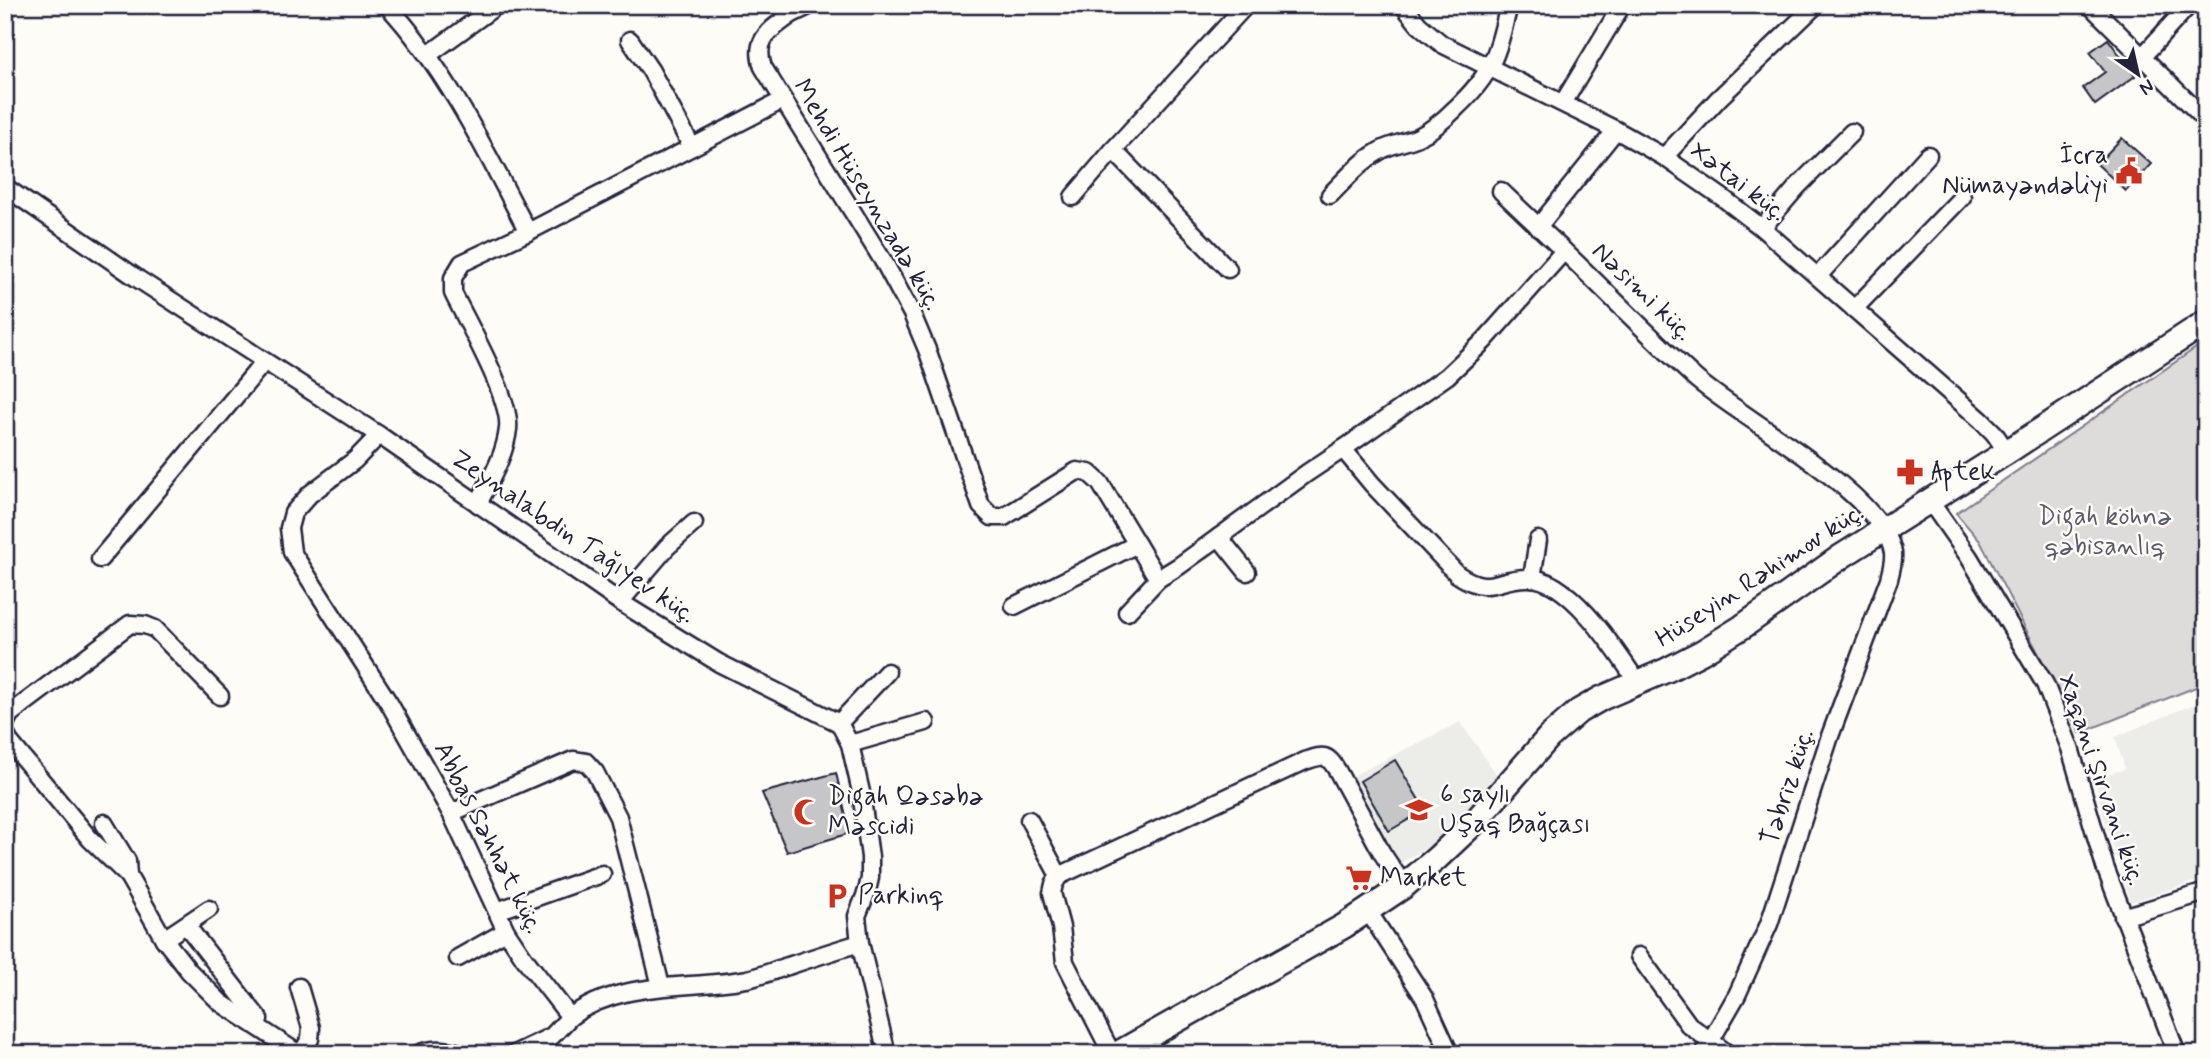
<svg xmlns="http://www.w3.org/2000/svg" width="2211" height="1059" font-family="Mynerve,sans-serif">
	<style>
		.built { fill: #ecece9 }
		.green { fill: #dddcdb; stroke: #807f8b; stroke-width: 2 }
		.building { fill: #c6c6c8; stroke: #22223b; stroke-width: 2 }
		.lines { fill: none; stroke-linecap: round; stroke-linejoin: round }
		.minor-casing { stroke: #22223b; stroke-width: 21 }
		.secondary-casing { stroke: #22223b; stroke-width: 28 }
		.minor { stroke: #fdfcf7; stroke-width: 16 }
		.secondary { stroke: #fdfcf7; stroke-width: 23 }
		.labels { text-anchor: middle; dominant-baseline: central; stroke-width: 5; stroke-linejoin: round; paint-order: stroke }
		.poi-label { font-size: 26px; fill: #22223b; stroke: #fdfcf7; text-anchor: start }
		.street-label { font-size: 26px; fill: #22223b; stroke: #fdfcf7 }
		.park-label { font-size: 26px; fill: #5a5a6b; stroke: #fdfcf7 }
	</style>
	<rect width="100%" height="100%" fill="#fdfcf7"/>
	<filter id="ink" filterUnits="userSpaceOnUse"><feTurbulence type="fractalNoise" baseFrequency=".0143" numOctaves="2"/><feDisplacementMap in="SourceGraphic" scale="14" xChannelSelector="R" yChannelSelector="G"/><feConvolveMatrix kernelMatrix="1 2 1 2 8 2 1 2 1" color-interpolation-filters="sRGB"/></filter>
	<g filter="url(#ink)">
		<!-- built -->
		<g class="built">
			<polygon points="2206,699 2206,878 2131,902 2104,818 2095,778 2125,769 2115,737"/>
			<polygon points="1460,722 1500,779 1438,841 1399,864 1350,777"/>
		</g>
		<!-- green -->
		<polygon class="green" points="2206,341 2206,683 2080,733 1980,541 1956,513"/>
		<!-- building -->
		<g class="building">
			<polygon points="2108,39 2135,76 2095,105 2083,88 2105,72 2090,52"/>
			<polygon points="2122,138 2151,164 2126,191 2097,164"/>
			<polygon points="1395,760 1425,810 1389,831 1360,781"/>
			<polygon points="836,773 850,833 787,852 762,793"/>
		</g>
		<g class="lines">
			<!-- minor casing -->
			<g class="minor-casing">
				<g id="minor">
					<path d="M387,5C446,68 488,155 528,232L462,263L453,278V293C467,322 512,400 508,429C505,456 490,480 478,504"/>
					<path d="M786,5L792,14C771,30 753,38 763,67L885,264L912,314L928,352L981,506L992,517H1004L1077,471L1089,473L1100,483L1158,579L1179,566L1307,473L1343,449L1372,484L1457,574C1491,597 1496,577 1529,578C1570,578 1617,652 1638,683"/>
					<polyline points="1403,5 1419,25 1442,44 1616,130 1664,157 1723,198 1762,228 1981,420 1994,433 2007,452"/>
					<polyline points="2090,5 2206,120"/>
					<polyline points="792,14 811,5"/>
					<polyline points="630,40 651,71 692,147"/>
					<polyline points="428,55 497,5"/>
					<polyline points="2142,57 2189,5"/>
					<polyline points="1563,103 1622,5"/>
					<polyline points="1664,157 1719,98 1816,5"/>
					<polyline points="5,187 138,279 379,435 620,602 719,663 839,723 850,744 861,792 870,857 870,878 867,891 857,916 860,943 887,1054"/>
					<polyline points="1501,191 1564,251"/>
					<path d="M1330,195C1345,180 1360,162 1378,152C1390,144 1405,143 1418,137C1433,130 1445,119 1456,108C1494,72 1497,54 1509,5"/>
					<polyline points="1073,197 1113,150"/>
					<polyline points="1538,227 1616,130"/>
					<polyline points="1762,228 1798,186 1852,132"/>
					<polyline points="528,232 783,100"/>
					<polyline points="1228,269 1113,150 1246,5"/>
					<polyline points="1818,276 1928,155"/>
					<polyline points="1854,309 1962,197"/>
					<path d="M379,435L355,460L310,494L293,513L289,528L292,552L389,703L451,813L506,931L524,958L570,1017C622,979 688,990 747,979C761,976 775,970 788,966C812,958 836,950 860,943"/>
					<path d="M1343,449L1447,376L1484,341L1564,251C1608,293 1650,337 1695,378C1740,418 1884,494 1893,553C1894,562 1891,570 1889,579L1830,736L1769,924L1737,995L1703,1054"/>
					<polyline points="1929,500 1969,557 2045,684 2070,748 2105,867 2177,1054"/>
					<polyline points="1219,537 1247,572"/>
					<polyline points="100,559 264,362"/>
					<polyline points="1532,578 1538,540"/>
					<polyline points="620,602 667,547 694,523"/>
					<polyline points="1014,606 1137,544"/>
					<polyline points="1127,612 1158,579"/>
					<polyline points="839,723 887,672"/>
					<polyline points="5,724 10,714 130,624 145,625 155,629 220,696"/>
					<polyline points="5,732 9,741 90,839 128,876 164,939 189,971 221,1003 299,1054"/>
					<polyline points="850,744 926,722"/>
					<polyline points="451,813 573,760 586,762 595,772 618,817 661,986"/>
					<polyline points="1029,820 1059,876"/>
					<polyline points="104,823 127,861 128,876"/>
					<polyline points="497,911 602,874"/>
					<polyline points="1368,911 1425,999 1450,1054"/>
					<polyline points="2123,917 2206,892"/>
					<polyline points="186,925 259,1019 257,1026"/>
					<polyline points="164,939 209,909"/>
					<polyline points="1639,956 1689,1025 1728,1054"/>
					<polyline points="458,958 506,931"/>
					<polyline points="299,987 311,1028 310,1039 301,1054"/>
					<polyline points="1147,1037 1155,1054"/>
					<path d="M418,1054C435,1047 447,1050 464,1054"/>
					<polyline points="514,1054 552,1036 570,1017"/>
					<path d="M1112,1054L1065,962L1061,927L1052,893L1054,884L1059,876L1305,761C1324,755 1326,753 1337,770L1382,853L1404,886"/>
				</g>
			</g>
			<!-- secondary casing -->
			<g class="secondary-casing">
				<polyline id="secondary" points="1117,1054 1344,926 1404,886 1437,858 1472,825 1549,737 1579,711 1602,698 1667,670 1702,652 1742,627 1842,556 2007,452 2206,322"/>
			</g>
			<!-- minor -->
			<use href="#minor" class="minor"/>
			<!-- secondary -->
			<use href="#secondary" class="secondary"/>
		</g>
	</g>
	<!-- icons -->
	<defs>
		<g id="civic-bare" transform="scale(2.1)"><path d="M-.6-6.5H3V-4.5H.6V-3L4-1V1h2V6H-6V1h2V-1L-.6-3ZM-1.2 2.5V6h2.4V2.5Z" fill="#c8321e" stroke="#fdfcf7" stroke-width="2.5" paint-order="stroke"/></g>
		<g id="pharmacy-bare" transform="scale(2.1)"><path d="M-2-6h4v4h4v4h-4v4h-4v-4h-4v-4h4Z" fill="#c8321e" stroke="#fdfcf7" stroke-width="2.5" paint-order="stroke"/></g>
		<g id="school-bare" transform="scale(2.1)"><path d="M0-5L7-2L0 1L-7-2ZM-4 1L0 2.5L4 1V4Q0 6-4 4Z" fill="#c8321e" stroke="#fdfcf7" stroke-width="2.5" paint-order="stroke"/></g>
		<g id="mosque-bare" transform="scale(2.1)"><path d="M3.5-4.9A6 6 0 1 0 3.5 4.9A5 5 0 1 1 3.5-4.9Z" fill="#c8321e" stroke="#fdfcf7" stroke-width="2.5" paint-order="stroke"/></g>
		<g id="supermarket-bare" transform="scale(2.1)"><path d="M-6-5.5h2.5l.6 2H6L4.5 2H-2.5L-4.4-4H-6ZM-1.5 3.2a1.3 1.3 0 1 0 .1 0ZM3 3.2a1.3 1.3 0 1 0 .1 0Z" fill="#c8321e" stroke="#fdfcf7" stroke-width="2.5" paint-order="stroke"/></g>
		<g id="parking-bare" transform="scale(2.1)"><path d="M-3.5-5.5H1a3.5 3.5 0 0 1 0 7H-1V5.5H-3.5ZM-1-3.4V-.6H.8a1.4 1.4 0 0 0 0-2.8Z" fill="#c8321e" stroke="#fdfcf7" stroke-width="2.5" paint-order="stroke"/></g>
	</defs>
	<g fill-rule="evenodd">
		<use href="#civic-bare" x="2129" y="171"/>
		<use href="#pharmacy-bare" x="1910" y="472"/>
		<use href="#school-bare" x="1419" y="810"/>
		<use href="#mosque-bare" x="807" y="812"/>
		<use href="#supermarket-bare" x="1359" y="878"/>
		<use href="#parking-bare" x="837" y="896"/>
	</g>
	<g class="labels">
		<!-- poi labels -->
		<g class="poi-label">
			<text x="2108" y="156" text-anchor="end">İcra<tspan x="2108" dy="30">Nümayəndəliyi</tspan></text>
			<text x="1931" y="472">Aptek</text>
			<text x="1440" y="795">6 saylı<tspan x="1440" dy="30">Uşaq Bağçası</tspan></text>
			<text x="828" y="797">Digah Qəsəbə<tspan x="828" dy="30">Məscidi</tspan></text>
			<text x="1380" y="878">Market</text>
			<text x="858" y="896">Parkinq</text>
		</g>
		<!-- street labels -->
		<g class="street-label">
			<text transform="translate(1738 182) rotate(37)">Xətai küç.</text>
			<text transform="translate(867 195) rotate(59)">Mehdi Hüseynzadə küç.</text>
			<text transform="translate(1642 292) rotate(44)">Nəsimi küç.</text>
			<text transform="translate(573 537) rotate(34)">Zeynalabdin Tağıyev küç.</text>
			<text transform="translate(1760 576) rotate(-33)">Hüseyin Rəhimov küç.</text>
			<text transform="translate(2101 780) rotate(71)">Xaqani Şirvani küç.</text>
			<text transform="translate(1788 787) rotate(-72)">Təbriz küç.</text>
			<text transform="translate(488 838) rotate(63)">Abbas Səhhət küç.</text>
		</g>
		<!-- park labels -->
		<g class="park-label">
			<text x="2105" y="517">Digah köhnə<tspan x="2105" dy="30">qəbisanlıq</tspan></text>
		</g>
	</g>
	<!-- margin -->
	<rect width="2211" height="1059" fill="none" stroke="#fdfcf7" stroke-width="28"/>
	<rect x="14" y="14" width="2183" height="1031" fill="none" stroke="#22223b" stroke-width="2.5" filter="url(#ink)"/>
	<!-- north arrow -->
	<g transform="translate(2138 74) rotate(146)" stroke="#fdfcf7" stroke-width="5" paint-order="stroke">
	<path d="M0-5L12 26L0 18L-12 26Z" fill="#22223b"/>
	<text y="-10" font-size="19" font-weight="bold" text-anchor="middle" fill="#22223b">N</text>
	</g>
</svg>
